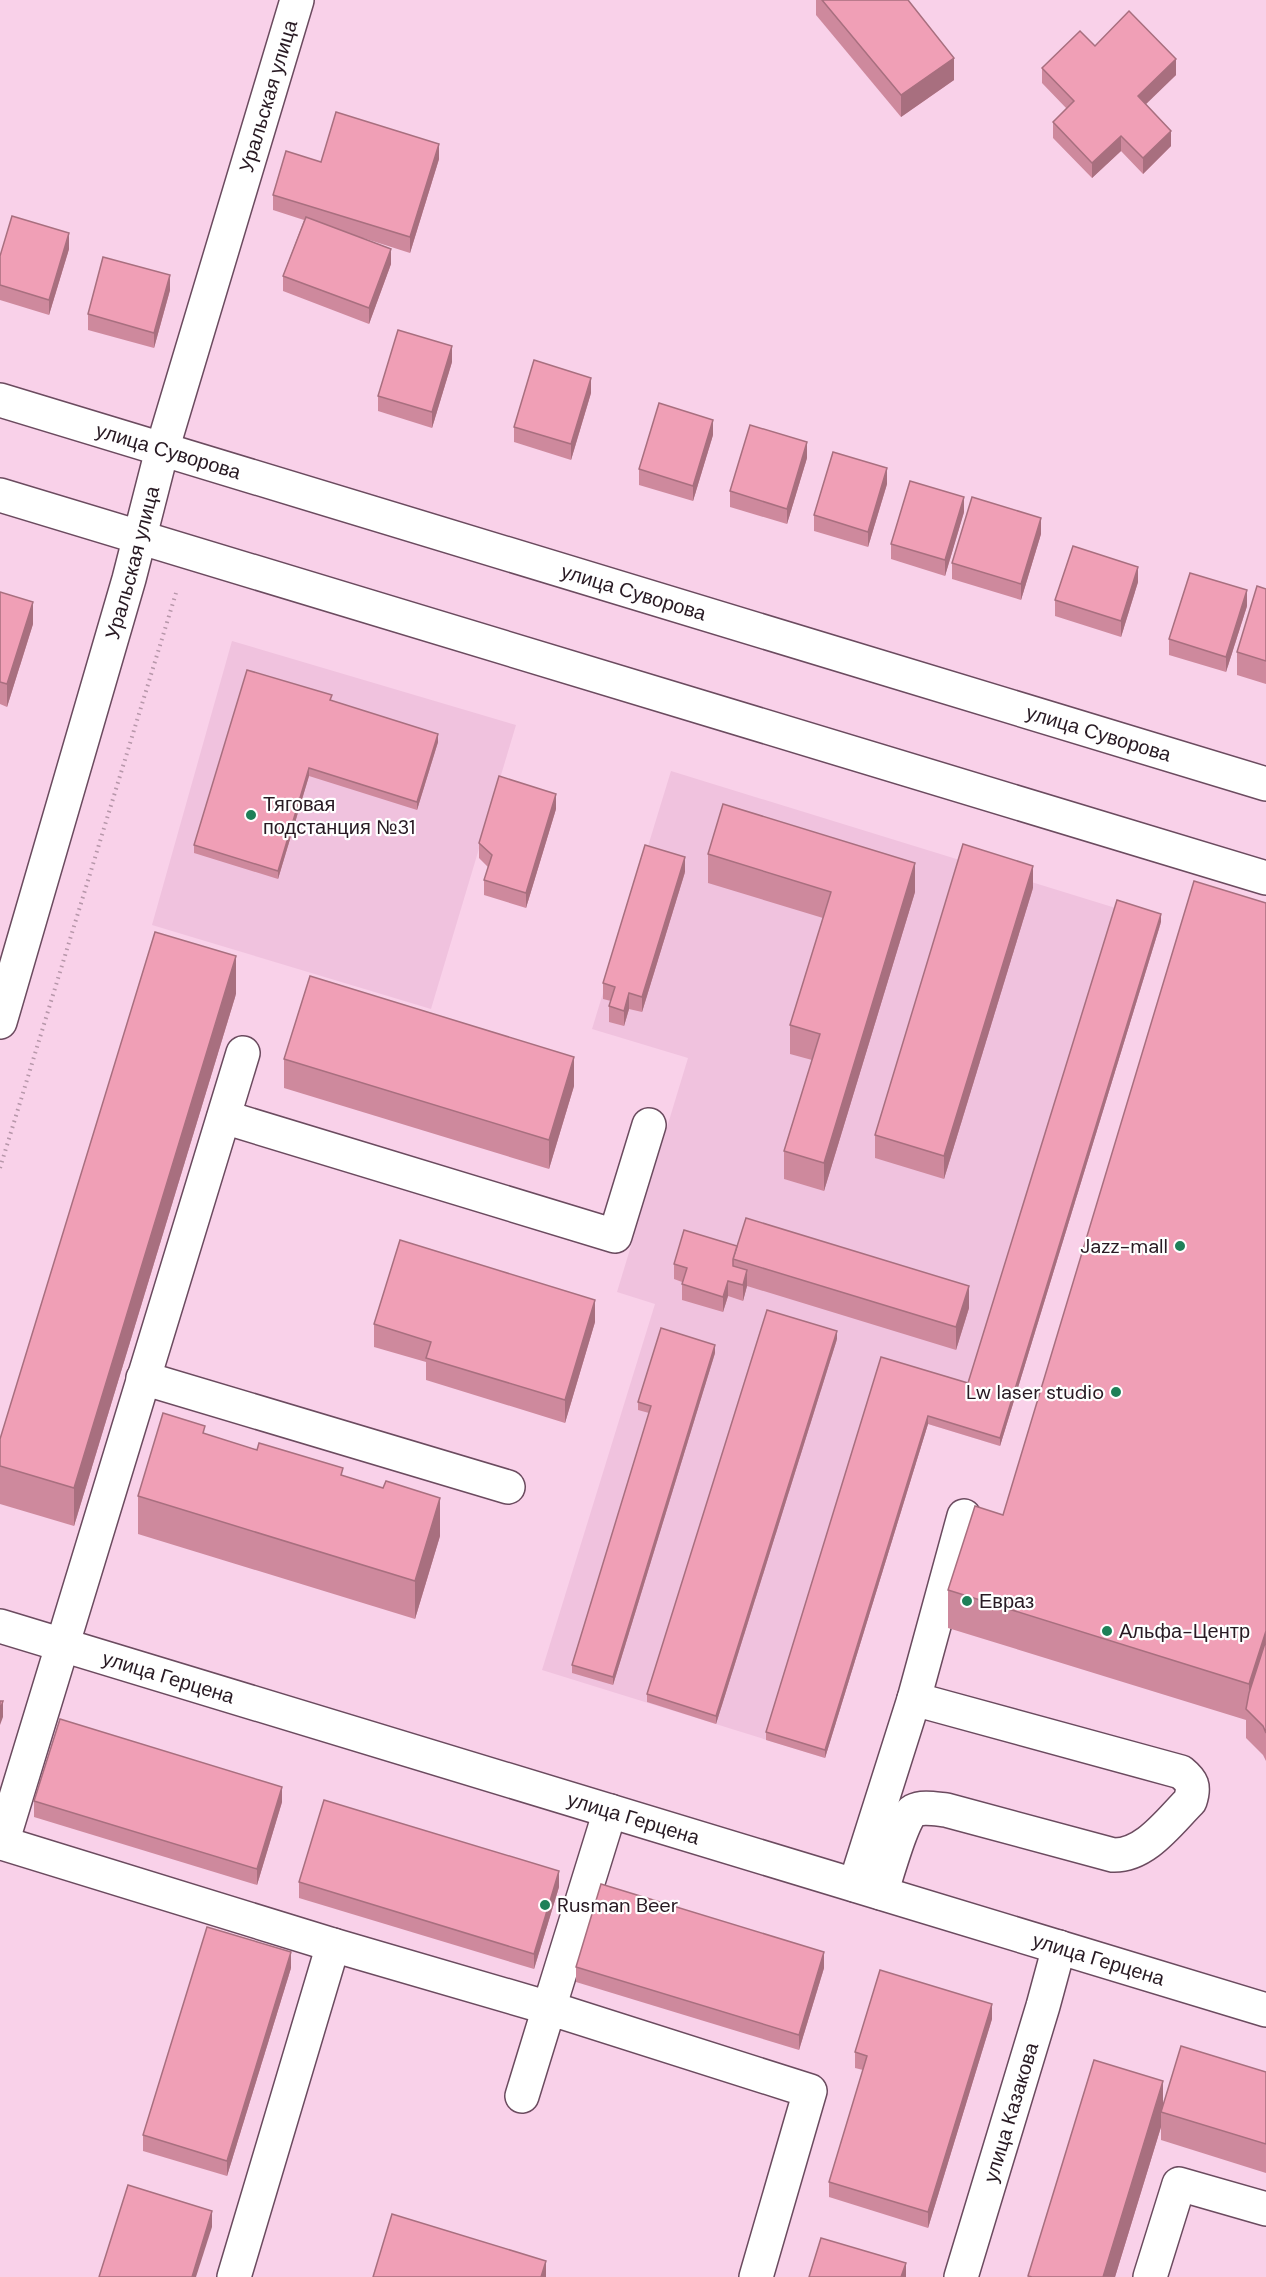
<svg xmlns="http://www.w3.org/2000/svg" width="1266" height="2277" font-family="'DM Sans',sans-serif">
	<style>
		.built { fill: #f0c2de }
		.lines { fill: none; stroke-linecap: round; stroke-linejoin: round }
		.minor-casing { stroke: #6b4b5f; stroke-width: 36 }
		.major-casing { stroke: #6b4b5f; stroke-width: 36 }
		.path { stroke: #b696a9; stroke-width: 4; stroke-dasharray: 1.5 4.5; stroke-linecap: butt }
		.minor { stroke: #fff; stroke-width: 33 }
		.major { stroke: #fff; stroke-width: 33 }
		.wall { fill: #ce899d }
		.shaded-wall { fill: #a86f7f }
		.building { fill: #f09fb6; stroke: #a86f7f; stroke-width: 1.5 }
		.poi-dot { fill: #1e8058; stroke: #fff; stroke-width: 2 }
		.labels { text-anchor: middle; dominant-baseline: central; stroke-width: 4.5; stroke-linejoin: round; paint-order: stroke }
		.street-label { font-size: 20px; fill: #281a23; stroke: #fff }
		.poi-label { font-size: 20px; fill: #281a23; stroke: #fff; text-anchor: start }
	</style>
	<rect width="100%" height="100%" fill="#f9d1e9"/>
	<!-- built -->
	<g class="built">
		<polygon points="232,641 516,725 431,1009 152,925"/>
		<polygon points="671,771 1161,922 1000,1446 928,1424 825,1758 542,1670 655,1304 617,1292 688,1058 592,1029"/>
	</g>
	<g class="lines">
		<!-- minor casing -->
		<g class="minor-casing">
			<g id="minor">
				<path id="s1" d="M0,1022L129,579L162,450L297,0"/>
				<polyline points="224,1117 615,1236 649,1125"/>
				<polyline points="143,1378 508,1487"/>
				<path id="s2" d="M0,1626L1266,2010"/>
				<polyline points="0,1842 2,1843 243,1053"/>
				<polyline points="2,1843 333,1945 549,2008 610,1811"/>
				<polyline points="855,1885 914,1699 964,1516"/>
				<path d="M881,1893C886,1879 903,1816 913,1811C922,1806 936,1809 946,1810L1113,1855C1145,1856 1169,1822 1190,1801C1195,1786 1192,1781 1181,1772L914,1699"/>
				<polyline points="522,2096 549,2008 810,2091 756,2277"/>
				<polyline points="234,2277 333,1945"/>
				<path id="s3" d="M961,2277L1043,2006L1059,1947"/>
				<polyline points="1150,2277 1179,2184 1266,2209"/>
			</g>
		</g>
		<!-- major casing -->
		<g class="major-casing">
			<g id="major">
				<path id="s4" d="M0,400L1266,784"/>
				<polyline points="0,495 1266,878"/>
			</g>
		</g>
		<!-- path -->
		<polyline class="path" points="0,1168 176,593"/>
		<!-- minor -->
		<use href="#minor" class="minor"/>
		<!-- major -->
		<use href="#major" class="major"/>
	</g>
	<!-- wall -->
	<g class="wall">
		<polygon points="816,0 908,0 954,80 901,117 816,15"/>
		<polygon points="1095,46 1176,75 1145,104 1171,146 1143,174 1121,151 1092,178 1053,138 1053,122 1067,109 1042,83 1042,68"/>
		<polygon points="439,159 410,253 363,238 391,264 369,324 283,291 283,276 304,220 273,210 273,195 321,162"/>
		<polygon points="69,249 49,315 0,300 0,256"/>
		<polygon points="170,290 154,348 88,330 88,314"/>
		<polygon points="452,362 432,428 378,411 378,396"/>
		<polygon points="591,393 571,460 514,442 514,427"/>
		<polygon points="713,435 693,501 639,485 639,469"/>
		<polygon points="807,458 787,524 730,507 730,491"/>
		<polygon points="887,484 868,547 814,531 814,515"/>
		<polygon points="964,512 945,576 891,559 891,544"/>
		<polygon points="1041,534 1021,600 952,579 952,563"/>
		<polygon points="1138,582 1121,637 1055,616 1055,600"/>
		<polygon points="1266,589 1266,684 1237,675 1237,652"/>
		<polygon points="0,592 33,624 7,707 0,704"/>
		<polygon points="1247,606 1226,672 1169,655 1169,639"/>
		<polygon points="332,701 438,742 417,810 309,776 278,879 194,853 194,845"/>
		<polygon points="556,809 526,908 484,895 484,880 488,867 479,858 479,843"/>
		<polygon points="708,854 915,892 824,1191 784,1179 784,1151 812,1060 790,1054 790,1025 823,918 708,883"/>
		<polygon points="685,872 642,1012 629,1009 624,1026 609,1022 609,1006 611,1001 603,999 603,983"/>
		<polygon points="1033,888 944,1179 875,1158 875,1135"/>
		<polygon points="1266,903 1266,1761 1263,1755 1246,1738 1246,1720 948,1628 948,1590 1003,1515"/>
		<polygon points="1161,922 1000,1446 928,1424 825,1758 766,1740 766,1732 881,1357 968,1383"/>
		<polygon points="236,994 74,1526 0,1504 0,1439"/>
		<polygon points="284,1059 574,1086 549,1169 284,1088"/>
		<polygon points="737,1246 969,1308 956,1350 747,1286 743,1301 728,1296 723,1312 682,1300 682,1282 674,1279 674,1264"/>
		<polygon points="595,1322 565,1423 426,1380 426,1362 374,1347 374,1324"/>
		<polygon points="837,1339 716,1724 647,1702 647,1694"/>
		<polygon points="715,1353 613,1685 572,1673 572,1665 649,1413 638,1410 638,1402"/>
		<polygon points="205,1434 343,1476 440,1536 415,1619 138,1534 138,1496"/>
		<polygon points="34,1801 282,1802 257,1885 34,1817"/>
		<polygon points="299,1882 559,1887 534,1969 299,1898"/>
		<polygon points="576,1967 824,1968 799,2050 576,1982"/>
		<polygon points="291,1968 227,2176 143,2151 143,2135"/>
		<polygon points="992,2019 928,2228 829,2197 829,2182 863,2070 855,2068 855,2052"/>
		<polygon points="1266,2072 1266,2173 1161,2140 1161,2127 1115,2277 1028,2277 1028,2276 1163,2105"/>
	</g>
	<!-- shaded-wall -->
	<g class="shaded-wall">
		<polygon points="954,58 954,80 901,117 901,95"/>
		<polygon points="1176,59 1176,75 1138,112 1138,96"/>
		<polygon points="1171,131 1171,146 1143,174 1143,158"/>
		<polygon points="1121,136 1121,151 1092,178 1092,163"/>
		<polygon points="439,144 439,159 410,253 410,237"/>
		<polygon points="69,233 69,249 49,315 49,300"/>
		<polygon points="391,249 391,264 369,324 369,308"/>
		<polygon points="170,275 170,290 154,348 154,333"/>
		<polygon points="452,346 452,362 432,428 432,412"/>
		<polygon points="591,378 591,393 571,460 571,444"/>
		<polygon points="713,420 713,435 693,501 693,486"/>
		<polygon points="807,442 807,458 787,524 787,509"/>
		<polygon points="887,468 887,484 868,547 868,532"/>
		<polygon points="964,497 964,512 945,576 945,560"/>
		<polygon points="1041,518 1041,534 1021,600 1021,584"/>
		<polygon points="1138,567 1138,582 1121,637 1121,621"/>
		<polygon points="1247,590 1247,606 1226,672 1226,657"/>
		<polygon points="33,602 33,624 7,707 7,684"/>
		<polygon points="438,734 438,742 417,810 417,802"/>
		<polygon points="309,768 309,776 278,879 278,871"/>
		<polygon points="556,794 556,809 526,908 526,893"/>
		<polygon points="685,857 685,872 642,1012 642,997"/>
		<polygon points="915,863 915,892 824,1191 824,1163"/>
		<polygon points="1033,866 1033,888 944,1179 944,1156"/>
		<polygon points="1161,914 1161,922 1000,1446 1000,1438"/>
		<polygon points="236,956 236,994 74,1526 74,1488"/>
		<polygon points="629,993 629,1009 624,1026 624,1011"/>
		<polygon points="574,1057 574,1086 549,1169 549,1140"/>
		<polygon points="747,1270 747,1286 743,1301 743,1285"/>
		<polygon points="728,1281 728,1296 723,1312 723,1297"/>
		<polygon points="969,1286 969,1308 956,1350 956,1327"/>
		<polygon points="595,1300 595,1322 565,1423 565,1400"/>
		<polygon points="837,1331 837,1339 716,1724 716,1716"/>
		<polygon points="715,1345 715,1353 613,1685 613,1677"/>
		<polygon points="928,1416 928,1424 825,1758 825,1750"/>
		<polygon points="440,1498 440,1536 415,1619 415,1581"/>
		<polygon points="1266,1631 1266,1668 1249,1712 1249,1684"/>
		<polygon points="3,1701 3,1717 0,1725 0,1710"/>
		<polygon points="282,1787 282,1802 257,1885 257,1869"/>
		<polygon points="559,1871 559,1887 534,1969 534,1954"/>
		<polygon points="291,1952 291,1968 227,2176 227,2161"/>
		<polygon points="824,1952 824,1968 799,2050 799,2035"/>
		<polygon points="992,2004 992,2019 928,2228 928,2212"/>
		<polygon points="1163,2081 1163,2113 1161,2112 1161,2127 1115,2277 1103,2277"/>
		<polygon points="212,2211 212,2227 196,2277 192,2277"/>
		<polygon points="546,2261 546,2277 541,2277"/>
		<polygon points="906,2263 906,2277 901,2277"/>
	</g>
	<!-- building -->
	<g class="building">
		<polygon points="822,0 908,0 954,58 901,95"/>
		<polygon points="1129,11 1176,59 1138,96 1171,131 1143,158 1121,136 1092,163 1053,122 1074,101 1042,68 1080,31 1095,46"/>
		<polygon points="336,112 439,144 410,237 273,195 286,151 321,162"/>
		<polygon points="12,216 69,233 49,300 0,285 0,256"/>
		<polygon points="306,217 391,249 369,308 283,276"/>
		<polygon points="103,257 170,275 154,333 88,314"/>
		<polygon points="398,330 452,346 432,412 378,396"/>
		<polygon points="534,360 591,378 571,444 514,427"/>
		<polygon points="659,403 713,420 693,486 639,469"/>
		<polygon points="750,425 807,442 787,509 730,491"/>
		<polygon points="833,452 887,468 868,532 814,515"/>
		<polygon points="910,481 964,497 945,560 891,544"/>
		<polygon points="972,497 1041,518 1021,584 952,563"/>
		<polygon points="1073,546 1138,567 1121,621 1055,600"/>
		<polygon points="1190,573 1247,590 1226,657 1169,639"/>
		<polygon points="1257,586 1266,589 1266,661 1237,652"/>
		<polygon points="0,592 33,602 7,684 0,682"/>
		<polygon points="247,670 332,695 330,700 438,734 417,802 309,768 278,871 194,845"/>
		<polygon points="499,776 556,794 526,893 484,880 492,855 479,843"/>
		<polygon points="723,804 915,863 824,1163 784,1151 820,1034 790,1025 831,892 708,854"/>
		<polygon points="963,844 1033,866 944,1156 875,1135"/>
		<polygon points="645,845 685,857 642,997 629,993 624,1011 609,1006 615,987 603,983"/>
		<polygon points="1194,881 1266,903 1266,1631 1249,1684 948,1590 975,1506 1003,1515"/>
		<polygon points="1117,900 1161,914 1000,1438 928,1416 825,1750 766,1732 881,1357 968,1383"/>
		<polygon points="155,932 236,956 74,1488 0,1466 0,1439"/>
		<polygon points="310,976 574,1057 549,1140 284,1059"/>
		<polygon points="746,1218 969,1286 956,1327 733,1259"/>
		<polygon points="684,1230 737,1246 733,1259 733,1266 747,1270 743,1285 728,1281 723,1297 682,1284 687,1268 674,1264"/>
		<polygon points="400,1240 595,1300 565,1400 426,1358 431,1342 374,1324"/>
		<polygon points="767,1310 837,1331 716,1716 647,1694"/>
		<polygon points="661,1328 715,1345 613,1677 572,1665 651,1406 638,1402"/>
		<polygon points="163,1413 205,1426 203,1433 257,1450 259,1443 343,1468 341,1475 383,1488 386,1481 440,1498 415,1581 138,1496"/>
		<polygon points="1266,1640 1266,1733 1263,1726 1246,1709 1249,1693"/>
		<polygon points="0,1701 3,1701 0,1710"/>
		<polygon points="60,1719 282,1787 257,1869 34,1801"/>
		<polygon points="324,1800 559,1871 534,1954 299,1882"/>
		<polygon points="601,1884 824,1952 799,2035 576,1967"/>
		<polygon points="207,1927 291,1952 227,2161 143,2135"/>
		<polygon points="880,1970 992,2004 928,2212 829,2182 867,2056 855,2052"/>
		<polygon points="1181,2046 1266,2072 1266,2144 1161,2112"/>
		<polygon points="1094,2060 1163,2081 1103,2277 1032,2277 1028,2276"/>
		<polygon points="128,2185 212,2211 192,2277 99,2277"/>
		<polygon points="392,2214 546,2261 541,2277 373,2277"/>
		<polygon points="821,2238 906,2263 901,2277 809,2277"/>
	</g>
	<!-- markers -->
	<g class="poi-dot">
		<circle cx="251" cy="815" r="6"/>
		<circle cx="1180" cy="1246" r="6"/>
		<circle cx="1116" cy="1392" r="6"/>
		<circle cx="967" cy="1601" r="6"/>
		<circle cx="1107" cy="1631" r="6"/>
		<circle cx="545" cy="1905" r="6"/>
	</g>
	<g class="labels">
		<!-- street labels -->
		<g class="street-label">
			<text stroke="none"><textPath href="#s1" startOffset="964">Уральская улица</textPath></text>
			<text stroke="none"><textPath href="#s4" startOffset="176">улица Суворова</textPath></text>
			<text stroke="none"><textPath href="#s1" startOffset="478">Уральская улица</textPath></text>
			<text stroke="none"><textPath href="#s4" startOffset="662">улица Суворова</textPath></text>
			<text stroke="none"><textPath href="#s4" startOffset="1148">улица Суворова</textPath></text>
			<text stroke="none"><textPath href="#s2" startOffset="176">улица Герцена</textPath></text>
			<text stroke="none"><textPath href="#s2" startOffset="662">улица Герцена</textPath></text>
			<text stroke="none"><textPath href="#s2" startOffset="1148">улица Герцена</textPath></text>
			<text stroke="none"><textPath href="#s3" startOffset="172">улица Казакова</textPath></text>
		</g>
		<!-- poi labels -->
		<g class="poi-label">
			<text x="263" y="804">Тяговая<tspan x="263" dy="23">подстанция №31</tspan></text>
			<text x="1168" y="1246" text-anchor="end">Jazz-mall</text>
			<text x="1104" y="1392" text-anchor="end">Lw laser studio</text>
			<text x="979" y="1601">Евраз</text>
			<text x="1119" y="1631">Альфа-Центр</text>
			<text x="557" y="1905">Rusman Beer</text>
		</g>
	</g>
</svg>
